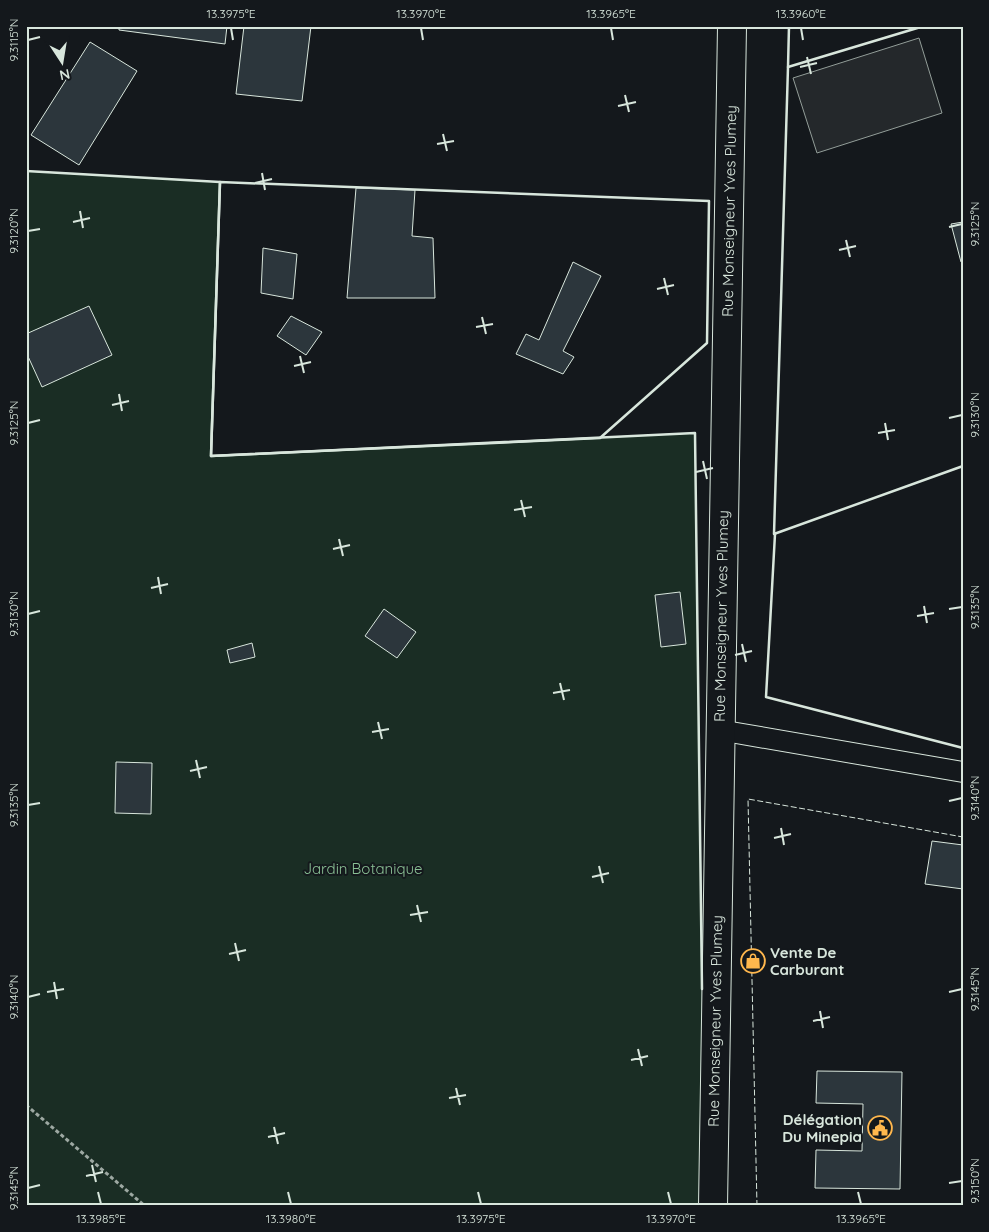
<svg xmlns="http://www.w3.org/2000/svg" width="989" height="1232" font-family="Quicksand,sans-serif">
	<style>
		.green { fill: #1a2d24; stroke: #939e99 }
		.parking { fill: #24282b; stroke: #939e99 }
		.building { fill: #2c363c; stroke: #d8e6dc }
		.lines { fill: none; stroke-linecap: round; stroke-linejoin: round }
		.street-casing { stroke: #d8e6dc; stroke-width: 22 }
		.secondary-casing { stroke: #d8e6dc; stroke-width: 30 }
		.path { stroke: #9da8a2; stroke-width: 3; stroke-dasharray: 4 2.5; stroke-linecap: butt }
		.street { stroke: #14181c; stroke-width: 20 }
		.secondary { stroke: #14181c; stroke-width: 28 }
		.fence { stroke: #d8e6dc; stroke-width: 1; stroke-dasharray: 6 2.5; stroke-linecap: butt }
		.wall { stroke: #d8e6dc; stroke-width: 2.5 }
		.ticks { fill: none; stroke: #d8e6dc; stroke-width: 2 }
		.labels { text-anchor: middle; dominant-baseline: central; stroke-width: 4; stroke-linejoin: round; paint-order: stroke }
		.street-label { font-size: 15px; fill: #d8e6dc; stroke: #14181c }
		.park-label { font-size: 15px; fill: #8ac095; stroke: #14181c }
		.poi-label { font-size: 15px; font-weight: bold; fill: #d8e6dc; stroke: #14181c; text-anchor: start }
		.neatline { fill: none; stroke: #d8e6dc; stroke-width: 2 }
		.ticks-label { font-size: 12px; text-anchor: middle; fill: #d8e6dc }
	</style>
	<rect width="100%" height="100%" fill="#14181c"/>
	<!-- green -->
	<polygon class="green" points="26,171 220,182 211,456 695,433 705,1206 26,1206"/>
	<!-- parking -->
	<polygon class="parking" points="919,38 942,113 817,153 793,78"/>
	<!-- building -->
	<g class="building">
		<polygon points="119,26 227,26 225,44 119,30"/>
		<polygon points="244,26 311,26 302,101 236,94"/>
		<polygon points="90,42 137,71 79,165 31,135"/>
		<polygon points="356,188 415,190 412,236 433,238 435,298 347,298"/>
		<polygon points="963,222 963,262 961,262 951,224"/>
		<polygon points="263,248 297,254 293,299 261,293"/>
		<polygon points="573,262 601,276 563,351 574,357 563,374 516,354 526,334 539,340"/>
		<polygon points="89,306 112,355 42,387 26,352 26,334"/>
		<polygon points="291,316 322,332 306,355 277,336"/>
		<polygon points="680,592 686,644 661,647 655,595"/>
		<polygon points="384,609 416,632 397,658 365,636"/>
		<polygon points="252,643 255,657 230,663 227,650"/>
		<polygon points="116,762 152,763 151,814 115,813"/>
		<polygon points="932,841 963,845 963,889 925,884"/>
		<polygon points="817,1071 902,1072 900,1189 815,1188 816,1150 862,1151 863,1104 816,1103"/>
	</g>
	<g class="lines">
		<!-- street casing -->
		<g class="street-casing">
			<polyline id="street" points="719,730 963,772"/>
		</g>
		<!-- secondary casing -->
		<g class="secondary-casing">
			<polyline id="secondary" points="713,1206 732,26"/>
		</g>
		<!-- path -->
		<polyline class="path" points="26,1105 145,1206"/>
		<!-- street -->
		<use href="#street" class="street"/>
		<!-- secondary -->
		<use href="#secondary" class="secondary"/>
		<!-- fence -->
		<polyline class="fence" points="757,1206 748,799 963,837"/>
		<!-- wall -->
		<g class="wall">
			<polyline points="924,26 788,67 774,534 963,466"/>
			<polyline points="788,67 789,26"/>
			<polyline points="26,171 220,182 211,456 695,433 702,989"/>
			<polygon points="220,182 709,201 707,343 600,438 211,456"/>
			<polyline points="775,534 766,697 963,748"/>
		</g>
	</g>
	<!-- ticks -->
	<path class="ticks" d="M231,28L233,40M421,28L423,40M611,28L613,40M801,28L803,40M28,40L40,37M807,57L811,74M800,67L817,63M625,95L629,112M618,106L636,102M443,134L447,151M437,144L454,141M262,173L265,190M255,183L272,179M80,211L83,228M73,222L90,218M949,227L962,224M28,231L40,229M846,240L850,257M839,250L856,246M664,278L668,295M657,289L674,285M482,317L486,334M476,327L493,324M300,356L304,373M294,366L311,362M119,394L122,411M112,405L129,401M949,418L962,415M28,423L40,420M885,423L888,440M878,433L895,430M703,461L707,479M696,472L713,468M521,500L525,517M514,510L532,507M339,539L343,556M333,549L350,545M158,577L161,594M151,588L168,584M924,606L927,623M949,609L962,607M28,614L40,611M917,616L934,613M742,644L746,662M735,655L752,651M560,683L564,700M553,693L570,690M378,722L382,739M372,732L389,729M196,760L200,778M190,771L207,767M949,801L962,798M28,805L40,803M781,828L784,845M774,838L791,834M599,866L603,883M592,877L609,873M417,905L421,922M410,915L428,912M235,943L239,961M229,954L246,950M54,982L57,999M47,992L64,989M949,992L962,989M28,997L40,994M820,1011L823,1028M813,1021L830,1017M638,1049L642,1066M631,1060L648,1056M456,1088L460,1105M449,1098L466,1095M274,1127L278,1144M268,1137L285,1133M92,1165L96,1182M86,1176L103,1172M949,1183L962,1181M28,1188L40,1185M98,1192L101,1204M288,1192L291,1204M478,1192L481,1204M668,1192L671,1204M858,1192L861,1204"/>
	<!-- icons -->
	<defs>
		<g id="shop-ring" transform="scale(1.25)"><circle r="9.5" fill="#14181c" stroke="#ffb74d" stroke-width="1.5"/><path d="M-5-2.5h2.3a2.7 3.5 0 0 1 5.4 0H5L5.5 6h-11ZM-1.5-2.5h3a1.5 2.3 0 0 0-3 0Z" fill="#ffb74d"/></g>
		<g id="civic-ring" transform="scale(1.25)"><circle r="9.5" fill="#14181c" stroke="#ffb74d" stroke-width="1.5"/><path d="M-.6-6.5H3V-4.5H.6V-3L4-1V1h2V6H-6V1h2V-1L-.6-3ZM-1.2 2.5V6h2.4V2.5Z" fill="#ffb74d"/></g>
	</defs>
	<g fill-rule="evenodd">
		<use href="#shop-ring" x="753" y="961"/>
		<use href="#civic-ring" x="880" y="1128"/>
	</g>
	<g class="labels">
		<!-- street labels -->
		<g class="street-label">
			<text transform="translate(729 211) rotate(-89)">Rue Monseigneur Yves Plumey</text>
			<text transform="translate(721 616) rotate(-89)">Rue Monseigneur Yves Plumey</text>
			<text transform="translate(715 1021) rotate(-89)">Rue Monseigneur Yves Plumey</text>
		</g>
		<!-- park labels -->
		<g class="park-label">
			<text x="363" y="868">Jardin Botanique</text>
		</g>
		<!-- poi labels -->
		<g class="poi-label">
			<text x="770" y="952">Vente De<tspan x="770" dy="17">Carburant</tspan></text>
			<text x="862" y="1119" text-anchor="end">Délégation<tspan x="862" dy="17">Du Minepia</tspan></text>
		</g>
	</g>
	<!-- border -->
	<rect width="989" height="1232" fill="none" stroke="#14181c" stroke-width="55"/>
	<!-- north arrow -->
	<g transform="translate(62 62) rotate(168)" stroke="#14181c" stroke-width="4" paint-order="stroke">
	<path d="M0-4L9 19L0 12L-9 19Z" fill="#d8e6dc"/>
	<text y="-8" font-size="14" font-weight="bold" text-anchor="middle" fill="#d8e6dc">N</text>
	</g>
	<rect x="28" y="28" width="934" height="1176" class="neatline"/>
	<g class="ticks-label">
		<text x="231" y="18">13.3975°E</text>
		<text x="421" y="18">13.3970°E</text>
		<text x="611" y="18">13.3965°E</text>
		<text x="801" y="18">13.3960°E</text>
		<text transform="translate(14 40) rotate(-90)" y="4">9.3115°N</text>
		<text transform="translate(975 224) rotate(-90)" y="4">9.3125°N</text>
		<text transform="translate(14 231) rotate(-90)" y="4">9.3120°N</text>
		<text transform="translate(975 415) rotate(-90)" y="4">9.3130°N</text>
		<text transform="translate(14 423) rotate(-90)" y="4">9.3125°N</text>
		<text transform="translate(975 607) rotate(-90)" y="4">9.3135°N</text>
		<text transform="translate(14 614) rotate(-90)" y="4">9.3130°N</text>
		<text transform="translate(975 798) rotate(-90)" y="4">9.3140°N</text>
		<text transform="translate(14 805) rotate(-90)" y="4">9.3135°N</text>
		<text transform="translate(975 989) rotate(-90)" y="4">9.3145°N</text>
		<text transform="translate(14 997) rotate(-90)" y="4">9.3140°N</text>
		<text transform="translate(975 1181) rotate(-90)" y="4">9.3150°N</text>
		<text transform="translate(14 1188) rotate(-90)" y="4">9.3145°N</text>
		<text x="101" y="1223">13.3985°E</text>
		<text x="291" y="1223">13.3980°E</text>
		<text x="481" y="1223">13.3975°E</text>
		<text x="671" y="1223">13.3970°E</text>
		<text x="861" y="1223">13.3965°E</text>
	</g>
</svg>
